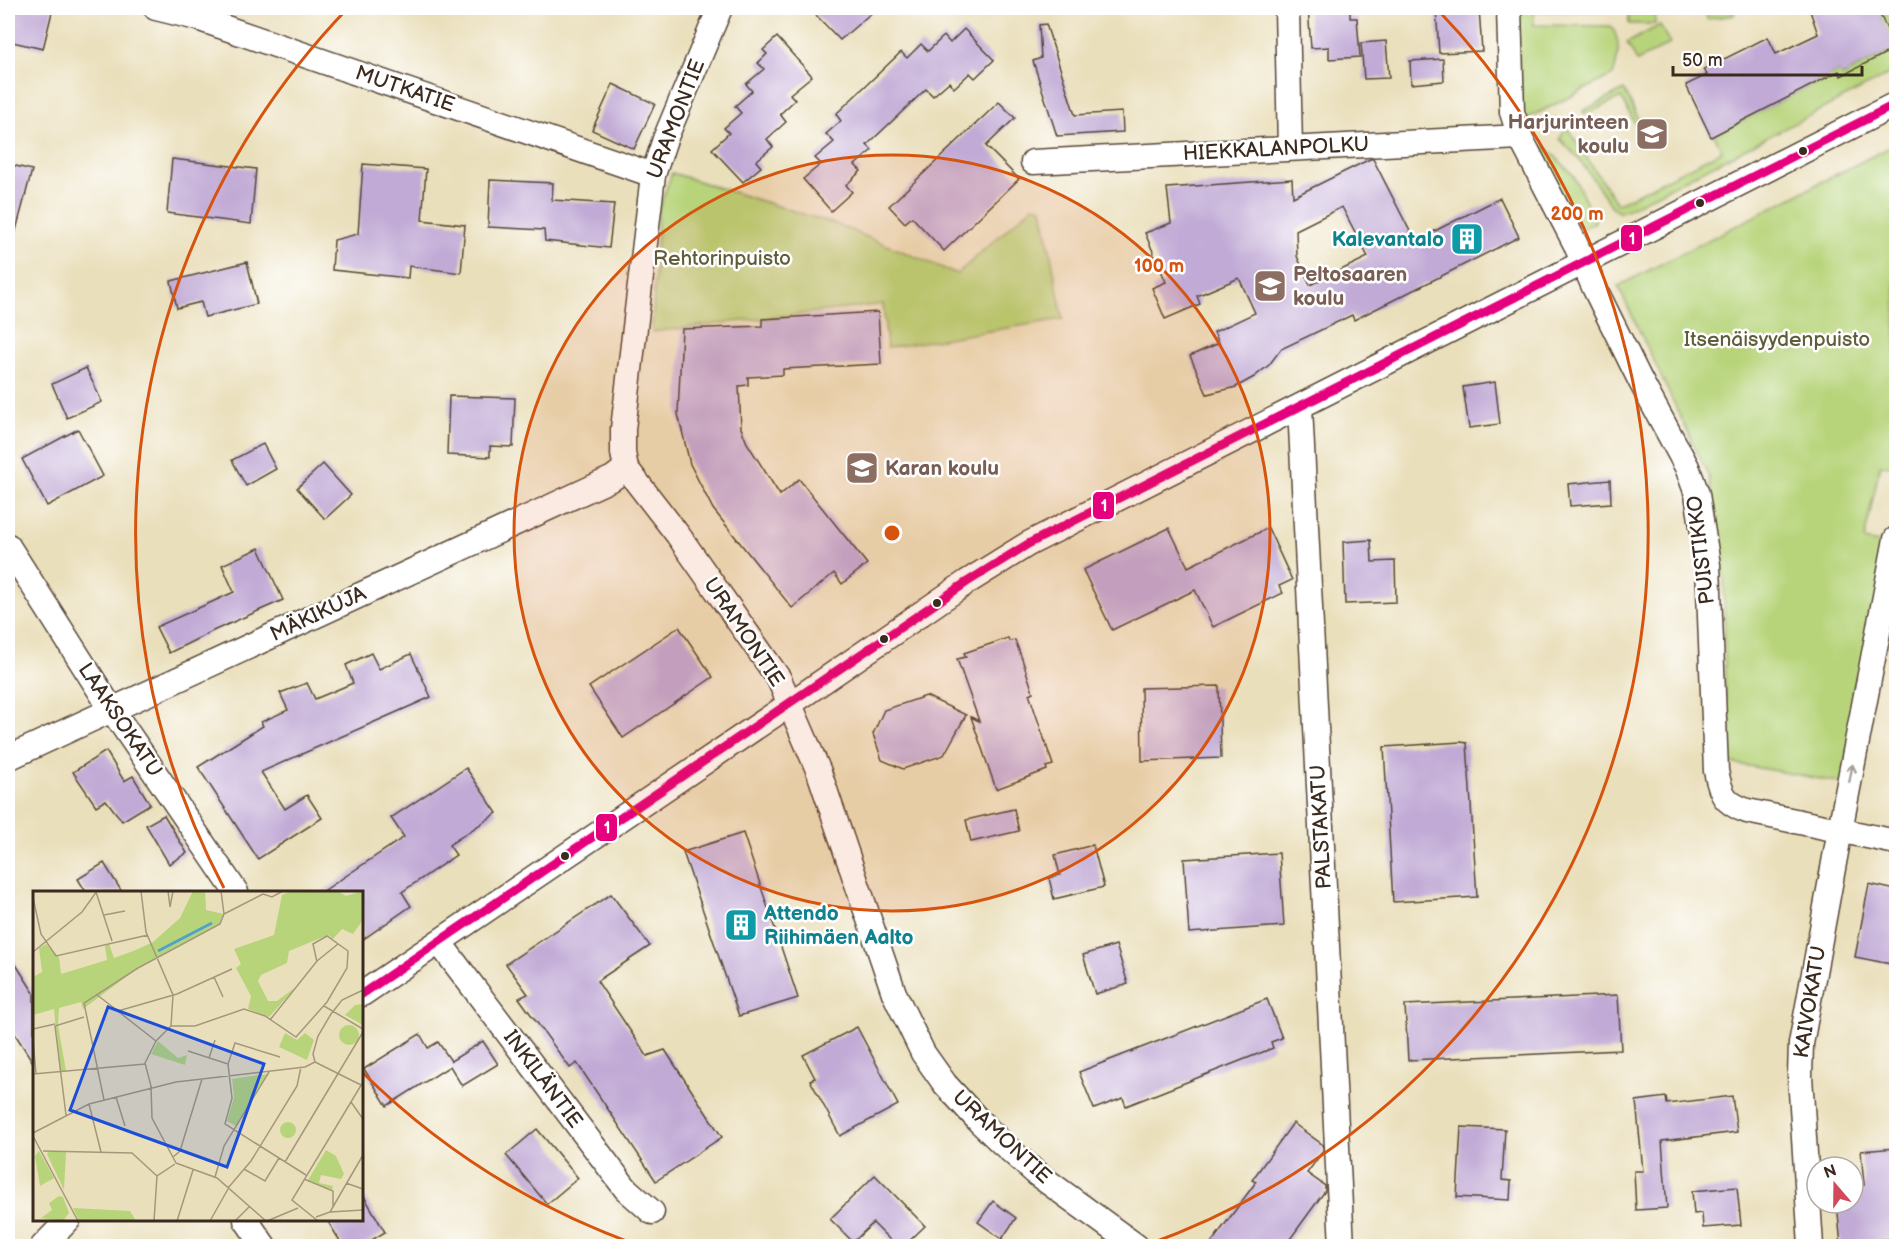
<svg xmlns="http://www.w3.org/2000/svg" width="1904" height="1254" font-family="'Balsamiq Sans',sans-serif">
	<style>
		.green { fill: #b7d47a; stroke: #797f4c; stroke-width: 1.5 }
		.building { fill: #c1aad5; fill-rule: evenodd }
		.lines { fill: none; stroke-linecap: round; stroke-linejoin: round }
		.minor-casing { stroke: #554536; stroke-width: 27 }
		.minor { stroke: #fff; stroke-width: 24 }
		.bus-1-casing { stroke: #fff; stroke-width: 14 }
		.bus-1 { stroke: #e5007d; stroke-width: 9 }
		.oneway { stroke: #a79f9a }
		.ring { fill: none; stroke: #d7540e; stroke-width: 3 }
		.bus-dot { fill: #3b2a1e; stroke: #fff; stroke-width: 2 }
		.labels { text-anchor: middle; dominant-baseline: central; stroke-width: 5; stroke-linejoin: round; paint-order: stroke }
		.street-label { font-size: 21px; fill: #3b2a1e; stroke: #fff }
		.education-label { font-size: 21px; font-weight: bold; fill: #785e54; stroke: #fff; text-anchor: start }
		.culture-label { font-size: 21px; font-weight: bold; fill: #0d838f; stroke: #fff; text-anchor: end }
		.park-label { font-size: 21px; fill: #605d3a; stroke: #fff }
		.inset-river { fill: none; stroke: #4fa3cb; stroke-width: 3 }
		.inset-road { fill: none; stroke: #a4977c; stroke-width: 1.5 }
		.view { fill: #1d4ed8; fill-opacity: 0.15; stroke: #1d4ed8; stroke-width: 3 }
		.inset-edge { fill: none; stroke: #3b2a1e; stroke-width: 3 }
		.centre { fill: #d7540e; stroke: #fff; stroke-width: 3 }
		.ring-label { font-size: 18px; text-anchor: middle; font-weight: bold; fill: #d7540e; stroke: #fff; stroke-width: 5; stroke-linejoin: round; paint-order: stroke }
		.line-badge { stroke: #fff; stroke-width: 2 }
		.badge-label { font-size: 16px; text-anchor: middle; font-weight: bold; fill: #fff }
	</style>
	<rect width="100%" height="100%" fill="#fff"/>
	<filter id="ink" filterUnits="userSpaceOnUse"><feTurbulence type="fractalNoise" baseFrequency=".0167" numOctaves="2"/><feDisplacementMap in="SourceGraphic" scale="12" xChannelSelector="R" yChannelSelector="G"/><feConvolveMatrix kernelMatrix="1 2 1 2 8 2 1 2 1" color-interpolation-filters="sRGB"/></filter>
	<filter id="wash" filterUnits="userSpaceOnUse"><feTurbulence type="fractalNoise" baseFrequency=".008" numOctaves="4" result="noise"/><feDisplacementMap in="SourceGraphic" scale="24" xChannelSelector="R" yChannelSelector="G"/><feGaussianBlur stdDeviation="1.35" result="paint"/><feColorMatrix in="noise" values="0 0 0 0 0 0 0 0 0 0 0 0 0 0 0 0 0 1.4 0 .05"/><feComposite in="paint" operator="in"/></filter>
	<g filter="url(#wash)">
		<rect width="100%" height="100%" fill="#eadfbb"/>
		<!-- green -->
		<g class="green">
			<path d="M1516,8H1610V11H1534V25L1610,26C1622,38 1618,60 1613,75L1526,119L1522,116Z"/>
			<polygon points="1628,8 1655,8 1655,24 1629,24"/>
			<polygon points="1705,8 1734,8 1734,15 1707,19"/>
			<polygon points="1877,8 1884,8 1896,35 1896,71 1624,211 1618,211 1613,208 1579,159 1560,139 1563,132 1568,129 1617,204 1722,151 1714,135 1839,71 1842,76 1895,49"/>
			<polygon points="1660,25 1670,44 1637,61 1627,43"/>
			<polygon points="1624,90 1644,130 1640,133 1621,97 1585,115 1583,111"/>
			<polygon points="1896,144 1896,466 1880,465 1864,540 1889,545 1842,783 1726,762 1724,578 1709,477 1618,286"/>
			<polygon points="1543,147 1547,148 1573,175 1595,220 1595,222 1583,229 1578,226 1539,152 1540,148"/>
			<polygon points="672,173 838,225 957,274 1033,206 1042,208 1063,319 887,348 883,304 652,332 658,212"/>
		</g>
		<g id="blocks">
			<!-- building -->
			<g class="building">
				<polygon points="8,8 53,8 43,49 8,41"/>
				<polygon points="809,8 877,8 840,40"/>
				<polygon points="1308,8 1350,8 1350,18 1357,18 1360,57 1329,59 1329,47 1311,48"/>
				<polygon points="1436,8 1479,8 1482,51 1439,53"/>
				<polygon points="1809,8 1877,8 1896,48 1841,76 1839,71 1711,137 1686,85 1707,75 1704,69 1768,37 1776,54 1818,34"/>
				<polygon points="1046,24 1075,115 1122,112 1123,132 1057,136 1033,61 1041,58 1039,25"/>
				<polygon points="964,29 994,60 975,78 970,73 954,88 949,82 933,96 926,89 867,145 872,150 855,165 861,171 846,185 852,192 831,211 803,179 821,164 815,158 834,142 826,134 841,121 836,114 901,52 907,58 921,44 928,51 944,36 950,43"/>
				<polygon points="777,37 812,76 790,94 795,100 780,114 786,122 767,139 773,147 756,161 761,167 743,182 712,149 729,133 724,128 741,113 735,106 752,91 746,84 764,69 758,63 767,54 763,50"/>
				<polygon points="1386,41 1389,78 1364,79 1361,43"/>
				<polygon points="1443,59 1444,81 1411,84 1410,61"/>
				<polygon points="613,84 655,104 634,149 592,130"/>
				<polygon points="999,102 1015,118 986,146 1019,179 944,251 912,217 905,223 889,206"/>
				<polygon points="172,159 256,169 251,224 167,213"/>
				<path d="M1370,159H1373L1415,241L1500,198L1519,237L1354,320L1352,315L1281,349L1269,365L1254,377L1236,387L1207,394L1190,356L1219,343L1214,332L1255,313L1239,278L1197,296L1200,304L1165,319L1152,288L1166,282L1145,233L1171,223L1167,188L1292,179L1293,197ZM1342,207L1368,257L1310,285L1297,256L1296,230Z"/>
				<polygon points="8,164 32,170 14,238 8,237"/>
				<polygon points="363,164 426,169 422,220 465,225 461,273 409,266 408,278 332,270 334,240 358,234"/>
				<polygon points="490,180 553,183 552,200 614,204 609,248 545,241 544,230 488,227"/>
				<polygon points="247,262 257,304 205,317 201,302 177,308 171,281"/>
				<polygon points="878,312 881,364 783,369 783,375 748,377 748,385 739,386 741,428 747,443 780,495 799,479 867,564 842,584 834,573 792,608 713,509 690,464 678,414 682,329 762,326 762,319"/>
				<polygon points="86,368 102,402 67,418 52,384"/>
				<polygon points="1495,382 1500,424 1469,428 1463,387"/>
				<polygon points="449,396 515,398 513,447 490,446 490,457 447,455"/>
				<polygon points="78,429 103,476 47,506 22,459"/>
				<polygon points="263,444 276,469 246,486 232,460"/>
				<polygon points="323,464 351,495 325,519 297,488"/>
				<polygon points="1610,480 1611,503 1570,506 1568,484"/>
				<polygon points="1169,528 1188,567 1268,528 1292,580 1279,586 1283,593 1213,627 1195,590 1112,630 1083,570"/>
				<polygon points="1371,540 1372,562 1395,561 1396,602 1345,604 1343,542"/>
				<polygon points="259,548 283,600 215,630 169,653 156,627 234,592 222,565"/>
				<polygon points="679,627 713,677 623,738 589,687"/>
				<polygon points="1008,638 1009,641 1015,640 1022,659 1033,692 1029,694 1053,765 1046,767 1047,770 996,789 971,717 979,721 957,659 966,657 964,653"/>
				<polygon points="371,653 379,669 411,654 431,697 261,772 285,809 307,795 322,818 258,859 198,767 263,726 261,722 288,710 280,693 307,683 315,699 353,683 346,665"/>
				<polygon points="1219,686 1221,758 1142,761 1141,688"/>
				<polygon points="926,696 966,715 944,755 903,769 882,760 873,734 884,710"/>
				<polygon points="1461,742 1467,743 1477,897 1393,902 1384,747"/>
				<polygon points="106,751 124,781 133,776 150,804 122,821 106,800 96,806 73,772"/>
				<polygon points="466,768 497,813 449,845 456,855 402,892 411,906 362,940 362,892 322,892 404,837 391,818"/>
				<polygon points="1014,809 1019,831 971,842 966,820"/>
				<polygon points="164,815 187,853 169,864 146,825"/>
				<polygon points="743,833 798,998 739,1016 683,852"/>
				<polygon points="1093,845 1104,887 1054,899 1049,878 1060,875 1055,855"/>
				<polygon points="1279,853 1284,926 1189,933 1184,859"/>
				<polygon points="104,863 122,892 86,892 78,879"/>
				<polygon points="1869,884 1896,890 1896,965 1855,957"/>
				<polygon points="611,894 650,946 597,981 647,1056 665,1050 722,1137 656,1181 577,1063 570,1068 519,998 528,994 506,964"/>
				<polygon points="1116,945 1128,984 1095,994 1083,955"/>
				<polygon points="8,952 34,993 34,1064 8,1023"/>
				<polygon points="1618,995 1621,1050 1408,1060 1405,1005"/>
				<polygon points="1267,999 1282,1038 1271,1042 1273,1048 1126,1106 1123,1098 1094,1109 1079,1072"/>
				<polygon points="857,1027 898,1105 840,1136 810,1080 815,1078 803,1055"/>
				<polygon points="420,1034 428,1048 438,1042 451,1061 483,1041 498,1064 462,1086 450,1066 387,1106 364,1069"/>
				<polygon points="1732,1096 1737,1132 1662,1141 1667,1208 1636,1210 1634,1171 1643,1171 1636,1101 1666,1097 1667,1104"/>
				<polygon points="1293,1123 1323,1145 1323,1151 1307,1173 1325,1186 1325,1191 1285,1246 1209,1246 1256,1182 1252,1180"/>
				<polygon points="1461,1127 1505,1129 1502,1180 1511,1181 1510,1200 1457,1197"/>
				<polygon points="537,1129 578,1178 547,1204 506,1155"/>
				<polygon points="1896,1148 1896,1238 1867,1241 1867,1246 1841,1246 1837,1203 1853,1203 1853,1186 1864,1185 1861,1151"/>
				<polygon points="875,1175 925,1226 904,1246 896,1246 873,1223 853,1242 830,1219"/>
				<polygon points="1737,1187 1741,1225 1703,1228 1702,1213 1694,1214 1692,1191"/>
				<polygon points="362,1193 385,1232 362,1246 343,1246 327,1220 362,1220"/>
				<polygon points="993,1201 1016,1218 1002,1239 978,1222"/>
			</g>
		</g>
	</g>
	<g filter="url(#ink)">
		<use href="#blocks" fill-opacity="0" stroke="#554536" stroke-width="1.5"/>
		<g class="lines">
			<!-- minor casing -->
			<g class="minor-casing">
				<g id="minor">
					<polyline points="156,8 197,18 653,175"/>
					<polyline points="720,8 665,139 653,175 623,429 623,453 626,468 678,535 779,679 819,772 894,993 923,1053 945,1084 979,1121 1003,1144 1037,1174 1136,1246"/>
					<polyline points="1287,8 1290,148"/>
					<path d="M1509,8L1512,112L1520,137L1575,243L1594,287L1640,380L1687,467L1697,494L1708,565L1716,771C1721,795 1724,803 1747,811L1896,842"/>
					<polyline points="1033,162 1520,137"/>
					<polyline points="1300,407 1342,1246"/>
					<polyline points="8,546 112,710 236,892"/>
					<polyline points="8,758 613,478 626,468"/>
					<polyline points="439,942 626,1189 652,1212"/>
					<polyline points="362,994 790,704 967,582 1028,544 1896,104"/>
					<polyline points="246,1220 264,1246"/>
					<polyline points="43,1246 68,1220"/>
					<polyline points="1811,1246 1800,1076 1801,1044 1840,830 1896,539"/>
				</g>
			</g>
			<!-- minor -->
			<use href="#minor" class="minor"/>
			<!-- bus-1 casing -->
			<g class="bus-1-casing">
				<polyline id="bus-1" points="362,994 967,582 1028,544 1896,104"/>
			</g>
			<!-- bus-1 -->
			<use href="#bus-1" class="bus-1"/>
		</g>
		<!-- one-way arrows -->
		<defs><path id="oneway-shaft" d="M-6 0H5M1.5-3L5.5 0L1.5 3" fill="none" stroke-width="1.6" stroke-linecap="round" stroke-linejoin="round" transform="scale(1.5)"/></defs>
		<use class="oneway" href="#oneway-shaft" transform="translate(1851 773) rotate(-79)"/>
	</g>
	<!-- distance rings -->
	<circle cx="892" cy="533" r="378" fill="#d7540e" fill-opacity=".12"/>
	<g class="ring">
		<circle cx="892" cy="533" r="378"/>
		<path d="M640 1246A756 756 0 0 1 362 1072M224 888A756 756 0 0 1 348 8M1436 8A756 756 0 0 1 1144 1246"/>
	</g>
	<!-- icons -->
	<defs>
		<g id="school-square" transform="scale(1.725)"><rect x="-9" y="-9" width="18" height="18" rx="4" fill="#8d6e63" stroke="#fff"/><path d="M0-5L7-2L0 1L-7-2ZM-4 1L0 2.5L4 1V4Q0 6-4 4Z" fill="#fff"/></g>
		<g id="building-square" transform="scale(1.725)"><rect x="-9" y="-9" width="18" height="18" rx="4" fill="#0f9aa8" stroke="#fff"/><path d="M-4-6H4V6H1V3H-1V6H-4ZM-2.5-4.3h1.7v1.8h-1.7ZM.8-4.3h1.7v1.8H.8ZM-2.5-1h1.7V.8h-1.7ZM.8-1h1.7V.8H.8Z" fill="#fff"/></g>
	</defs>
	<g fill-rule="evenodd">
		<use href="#school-square" x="1652" y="134"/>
		<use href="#building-square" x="1467" y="239"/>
		<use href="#school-square" x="1270" y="286"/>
		<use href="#school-square" x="862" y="468"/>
		<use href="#building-square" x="741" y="925"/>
	</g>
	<!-- markers -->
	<g class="bus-dot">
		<circle cx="1803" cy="151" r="5"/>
		<circle cx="1700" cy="203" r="5"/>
		<circle cx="937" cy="603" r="5"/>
		<circle cx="884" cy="639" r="5"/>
		<circle cx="565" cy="856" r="5"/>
	</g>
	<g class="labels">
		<!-- street labels -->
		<g class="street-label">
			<text transform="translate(405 89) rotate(19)">MUTKATIE</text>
			<text transform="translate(676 119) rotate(-69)">URAMONTIE</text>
			<text transform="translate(1276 149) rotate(-3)">HIEKKALANPOLKU</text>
			<text transform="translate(1701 550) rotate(-97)">PUISTIKKO</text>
			<text transform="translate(318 614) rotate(-25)">MÄKIKUJA</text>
			<text transform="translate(744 632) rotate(56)">URAMONTIE</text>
			<text transform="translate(120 720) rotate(56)">LAAKSOKATU</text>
			<text transform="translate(1321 827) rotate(-93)">PALSTAKATU</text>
			<text transform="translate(1810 1002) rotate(-81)">KAIVOKATU</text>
			<text transform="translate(543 1079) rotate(53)">INKILÄNTIE</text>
			<text transform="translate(1002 1137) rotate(43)">URAMONTIE</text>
		</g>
		<!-- education labels -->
		<g class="education-label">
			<text x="1629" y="122" text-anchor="end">Harjurinteen<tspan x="1629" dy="24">koulu</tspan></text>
			<text x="1293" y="274">Peltosaaren<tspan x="1293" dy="24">koulu</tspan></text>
			<text x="885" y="468">Karan koulu</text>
		</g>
		<!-- culture labels -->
		<g class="culture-label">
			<text x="1444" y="239">Kalevantalo</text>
			<text x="764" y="913" text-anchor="start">Attendo<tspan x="764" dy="24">Riihimäen Aalto</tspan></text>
		</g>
		<!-- park labels -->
		<g class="park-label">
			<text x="722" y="258">Rehtorinpuisto</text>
			<text x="1777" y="339">Itsenäisyydenpuisto</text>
		</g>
	</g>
	<!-- overview -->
	<g transform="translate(33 891)">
		<rect width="330" height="330" fill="#eadfbb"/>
		<path d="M160,0H172L173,19L191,23L187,33L105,77L50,118L48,111L26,117L25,134L33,180L27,181L21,118L0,124V86L9,81L6,57L13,53L26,66L28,83L74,69L72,55L76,53L81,67L103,59L120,51L147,27ZM258,0H305L313,5L330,0V29L320,43L309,38L300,48L295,44L256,60L254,72L228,84L225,90L235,110H244L263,96L236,126L215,118L218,105L203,77L208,73L201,58L241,44L249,4ZM330,113V134L312,124L322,114ZM306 144a10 10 0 1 1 20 0a10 10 0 1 1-20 0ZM252,142L264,149L272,142L281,149L274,169L246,156ZM125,150L145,167L154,164L152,174L118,163ZM234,183L203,235L194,230L201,206L199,188ZM247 239a8 8 0 1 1 16 0a8 8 0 1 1-16 0ZM293,259L303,265L311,283L308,288L288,284L286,292L300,295L299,299L275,289ZM6,260L21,287L7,295L2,265ZM15,261H33L31,299L14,263ZM26,305L30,306L36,322L30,330L8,327L19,319L16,312ZM40,317L97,320L103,330H46Z" fill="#b7d47a"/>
		<path class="inset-river" d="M125,60L179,32"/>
		<path class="inset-road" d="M108,0L113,41L140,104L138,135L123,150L112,172L118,195L119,227L143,272M135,0L137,16L140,0M188,0L191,23M63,1L79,50M0,7L8,43L23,65L115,44M191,23L230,3L239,6L250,0M71,24L92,20M0,61L49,21L64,0M181,86L190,106M63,103L123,150M291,115L330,138M85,120L144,103L199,78M237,129L284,70L305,53M138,135H162L211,118L232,125L263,146L294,111L314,77L315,60L294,45L280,53L284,71M0,138L22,133M0,148L3,183M155,160L195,173M247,166L202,152L195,173L199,207L192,233L273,284M176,167L182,149M282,171L280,163L285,145L298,123L309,109L330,99M282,171L328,194M0,183L112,173M83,206L92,235M71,209L51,112L105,77L187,33L191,23M318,211L330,228M56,213L68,261M33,224L22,135L51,126M0,242L56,213L143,191L272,176L282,171M0,245L45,330M10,260L99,262L124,285M140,266L147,260L169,188M252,271L330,141M143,272L184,287L233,330M211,278L232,290L246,267M182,286L191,255L236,181M271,288L300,300V315M313,292L330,298M195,297L218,270L264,195L268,176M297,321L330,264M283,326L297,321L330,319M121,330L124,285L142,273M144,330L160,279M177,330L195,298M202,330L216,316M234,330L265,317M285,330L259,309L330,191"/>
		<path class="view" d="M75,116L231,173L194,276L37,219Z"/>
		<rect width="330" height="330" class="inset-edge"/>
	</g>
	<circle cx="892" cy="533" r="9" class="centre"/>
	<g class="ring-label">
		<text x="1577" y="220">200 m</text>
		<text x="1159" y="272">100 m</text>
	</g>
	<g class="line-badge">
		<rect x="1620" y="224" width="23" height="28" rx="6" fill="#e5007d"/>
		<rect x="1092" y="491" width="23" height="29" rx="6" fill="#e5007d"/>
		<rect x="595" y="813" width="23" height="29" rx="6" fill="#e5007d"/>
	</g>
	<g class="badge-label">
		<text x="1632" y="244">1</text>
		<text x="1104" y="511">1</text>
		<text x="607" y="833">1</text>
	</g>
	<!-- margin -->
	<rect width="1904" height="1254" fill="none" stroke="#fff" stroke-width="30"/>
	<!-- north arrow -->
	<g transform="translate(1835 1185) rotate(340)"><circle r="28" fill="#ffffff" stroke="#b1aaa5" stroke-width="1.5"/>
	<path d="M0-4.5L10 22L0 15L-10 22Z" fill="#d1495b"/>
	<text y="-9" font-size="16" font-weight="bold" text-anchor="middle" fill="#3b2a1e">N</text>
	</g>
	<!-- scale -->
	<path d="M1673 66v9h189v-9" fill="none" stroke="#3b2a1e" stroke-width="3"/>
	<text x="1682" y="66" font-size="18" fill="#3b2a1e" stroke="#ffffff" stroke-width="4.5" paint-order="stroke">50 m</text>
</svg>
